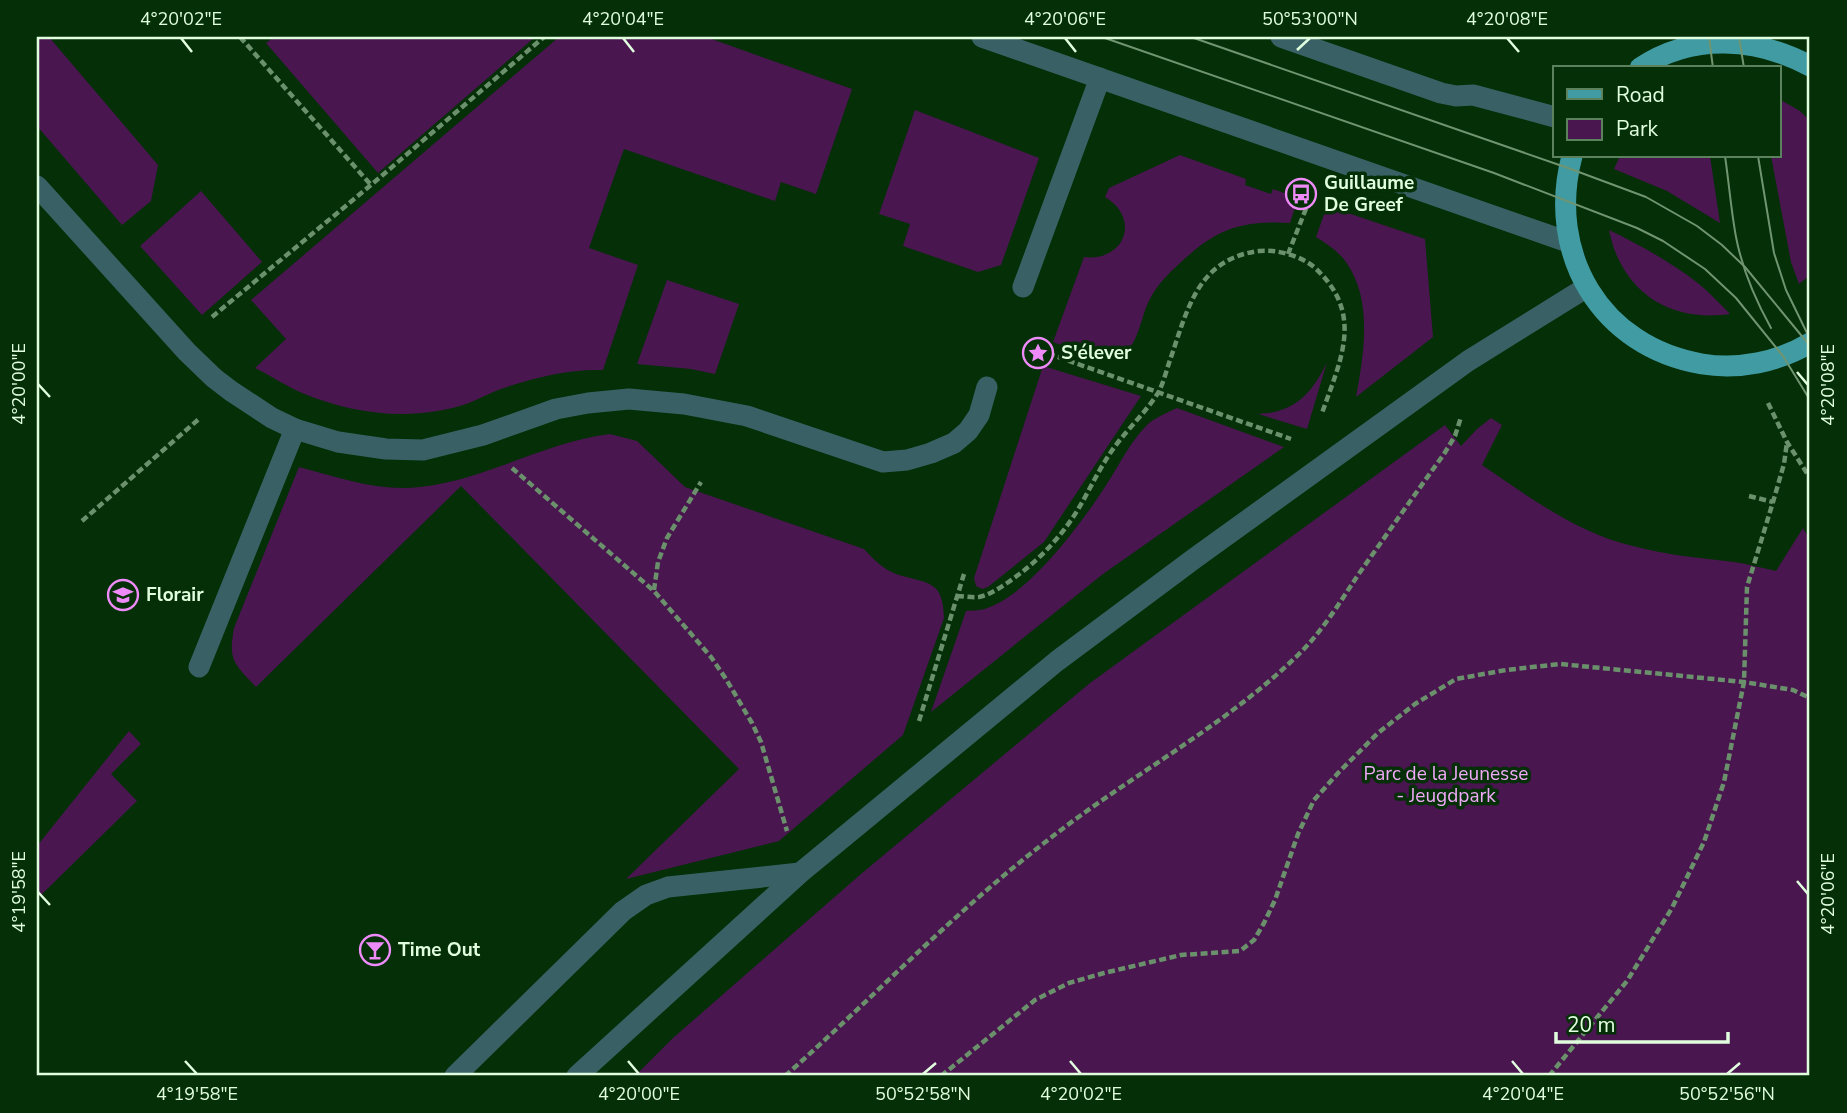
<svg xmlns="http://www.w3.org/2000/svg" width="1847" height="1113" font-family="'Nunito Sans',sans-serif">
	<style>
		.green { fill: #49164f }
		.lines { fill: none; stroke-linecap: round; stroke-linejoin: round }
		.path { stroke: #6b906c; stroke-width: 4.5; stroke-dasharray: 7 3.5; stroke-linecap: butt }
		.service { stroke: #396165; stroke-width: 21 }
		.minor { stroke: #396165; stroke-width: 21 }
		.tertiary { stroke: #396165; stroke-width: 21 }
		.primary { stroke: #409ba3; stroke-width: 21 }
		.tram { stroke: #709470; stroke-width: 2 }
		.ticks { fill: none; stroke: #e1fedf; stroke-width: 2.5 }
		.labels { text-anchor: middle; dominant-baseline: central; stroke-width: 7; stroke-linejoin: round; paint-order: stroke }
		.poi-label { font-size: 19px; font-weight: bold; fill: #e1fedf; stroke: #042f07; text-anchor: start }
		.park-label { font-size: 19px; fill: #f1aaf8; stroke: #042f07 }
		.neatline { fill: none; stroke: #e1fedf; stroke-width: 2.5 }
		.ticks-label { font-size: 18px; text-anchor: middle; fill: #e1fedf }
	</style>
	<rect width="100%" height="100%" fill="#042f07"/>
	<!-- green -->
	<g class="green">
		<polygon points="37,37 49,37 158,165 151,201 122,225 37,126"/>
		<polygon points="274,37 535,37 378,173 266,43"/>
		<path d="M559,37H706L852,89L816,194L781,182L775,201L624,149L589,248L638,265L603,370C567,369 532,378 498,390C488,394 479,399 469,403C414,422 355,415 302,393C286,386 271,376 255,368L286,339L251,300Z"/>
		<polygon points="1779,99 1800,111 1810,121 1810,275 1799,284 1791,262 1771,156 1779,156"/>
		<polygon points="915,110 1039,158 1001,265 978,272 903,246 910,224 879,214"/>
		<path d="M1180,155L1246,179L1245,185L1271,194L1273,189L1298,198L1290,223C1239,220 1215,230 1179,264C1168,274 1158,284 1151,297C1139,317 1140,351 1114,359C1101,364 1067,347 1053,342L1084,257C1125,262 1141,218 1105,197L1109,188Z"/>
		<polygon points="1620,156 1710,156 1720,223 1667,191 1614,169"/>
		<polygon points="201,191 262,262 202,315 140,246"/>
		<path d="M1327,206L1425,239L1433,337L1356,397C1364,354 1373,300 1346,262C1338,251 1327,244 1316,237Z"/>
		<path d="M1609,230C1640,245 1671,262 1699,284C1710,293 1720,304 1730,314C1681,321 1638,303 1617,256C1613,248 1611,238 1609,230Z"/>
		<polygon points="667,280 739,304 715,374 691,369 637,364"/>
		<path d="M1327,362L1307,429L1258,414C1265,413 1274,413 1281,410C1304,403 1317,383 1327,362Z"/>
		<polygon points="1043,366 1141,396 1044,542 988,587 982,589 976,586 974,578"/>
		<path d="M1177,408L1284,447L1103,574L931,712L966,611C973,610 981,611 987,608C1029,594 1079,526 1103,490C1118,468 1129,442 1149,423C1157,417 1168,412 1177,408Z"/>
		<path d="M1491,418L1502,425L1482,465C1529,497 1577,533 1633,546C1666,555 1700,558 1734,562C1748,564 1762,568 1776,571L1803,528L1810,540V1076H635L673,1038L861,874L1090,683L1445,425L1461,446L1477,429Z"/>
		<path d="M610,434L637,441L685,487L864,549C874,560 884,570 899,575C929,584 943,580 944,618L903,735L779,841L626,879L739,769L461,486L256,687C234,663 228,661 234,628L299,467C338,477 378,492 420,487C486,480 544,442 610,434Z"/>
		<polygon points="129,731 141,744 111,774 137,801 37,899 37,846"/>
	</g>
	<g class="lines">
		<!-- path -->
		<g class="path">
			<polyline points="240,37 371,185"/>
			<polyline points="1288,254 1311,196"/>
			<polyline points="212,317 371,185 544,37"/>
			<polyline points="1038,350 1291,439"/>
			<polyline points="1768,403 1787,442 1810,478"/>
			<polyline points="512,468 654,591 711,657 726,679 752,723 761,742 787,831"/>
			<polyline points="1749,496 1773,502"/>
			<polyline points="82,521 200,418"/>
			<polyline points="654,590 658,562 667,538 701,482"/>
			<path d="M957,596C964,596 972,598 979,597C989,595 998,589 1007,583C1035,564 1059,540 1077,511C1088,493 1097,473 1109,455C1123,433 1144,415 1158,393C1163,384 1166,372 1169,363C1187,312 1196,259 1259,251C1277,249 1301,256 1314,267C1365,313 1341,359 1322,413"/>
			<polyline points="919,721 964,574"/>
			<path d="M785,1076C873,998 954,912 1048,840C1129,776 1224,727 1298,655C1322,632 1340,602 1358,575C1387,534 1415,494 1444,454L1455,436L1461,417"/>
			<polyline points="941,1076 1035,1000 1069,983 1104,973 1181,955 1240,951 1254,940 1264,923 1275,900 1298,834 1314,800 1339,772 1378,733 1415,704 1456,679 1506,670 1560,664 1744,682 1793,690 1810,698"/>
			<polyline points="1549,1076 1627,981 1672,908 1704,842 1724,782 1744,682 1747,587 1773,502 1784,464 1787,442"/>
		</g>
		<!-- service -->
		<g class="service">
			<polyline points="37,186 187,352 214,378 231,391 272,418 295,429 338,442 386,449 423,450 483,435 556,409 588,403 629,399 684,404 747,416 883,462 907,460 931,453 954,443 968,431 979,415 987,387"/>
			<polyline points="1023,287 1100,78"/>
			<polyline points="199,667 295,429"/>
			<polyline points="455,1076 623,911 646,895 668,887 800,873"/>
		</g>
		<!-- minor -->
		<polyline class="minor" points="577,1076 800,873 1057,661 1195,558 1468,361 1587,287"/>
		<!-- tertiary -->
		<g class="tertiary">
			<polyline points="982,37 1568,242"/>
			<polyline points="1281,37 1441,93 1456,96 1473,95 1555,117"/>
		</g>
		<!-- primary -->
		<g class="primary">
			<path d="M1640,68C1692,33 1756,37 1810,66"/>
			<path d="M1572,156C1546,254 1601,347 1702,364C1739,370 1778,362 1810,343"/>
		</g>
		<!-- tram -->
		<g class="tram">
			<polyline points="1102,37 1494,173 1637,228 1663,241 1705,269 1736,298 1783,356 1810,400"/>
			<polyline points="1191,37 1568,168 1646,197 1697,226 1722,245 1745,267 1810,346"/>
			<polyline points="1709,37 1713,68"/>
			<polyline points="1739,37 1744,68"/>
			<path d="M1725,156C1729,183 1731,210 1736,237C1742,268 1756,301 1771,328"/>
			<polyline points="1758,156 1774,253 1786,290 1807,333"/>
		</g>
	</g>
	<!-- ticks -->
	<path class="ticks" d="M181,38L192,52M623,38L634,52M1065,38L1076,52M1507,38L1519,52M1297,50L1310,38M1797,372L1808,385M38,384L50,397M1797,881L1808,894M38,892L50,905M185,1061L197,1074M628,1061L639,1074M1070,1061L1081,1074M1512,1061L1523,1074M923,1074L936,1063M1727,1074L1740,1063"/>
	<!-- icons -->
	<defs>
		<g id="bus-ring" transform="scale(1.575)"><circle r="9.5" fill="#042f07" stroke="#ee8bf8" stroke-width="1.5"/><path d="M-5-6H5V4H4V6H2V4H-2V6H-4V4H-5ZM-3.5-4V0h7V-4ZM-3.5 1.2v1.5H-2V1.2ZM2 1.2v1.5H3.5V1.2Z" fill="#ee8bf8"/></g>
		<g id="sight-ring" transform="scale(1.575)"><circle r="9.5" fill="#042f07" stroke="#ee8bf8" stroke-width="1.5"/><path d="M0-6L1.8-2.2L6-1.7L2.9 1.2L3.7 5.4L0 3.3L-3.7 5.4L-2.9 1.2L-6-1.7L-1.8-2.2Z" fill="#ee8bf8"/></g>
		<g id="school-ring" transform="scale(1.575)"><circle r="9.5" fill="#042f07" stroke="#ee8bf8" stroke-width="1.5"/><path d="M0-5L7-2L0 1L-7-2ZM-4 1L0 2.5L4 1V4Q0 6-4 4Z" fill="#ee8bf8"/></g>
		<g id="bar-ring" transform="scale(1.575)"><circle r="9.5" fill="#042f07" stroke="#ee8bf8" stroke-width="1.5"/><path d="M-6-5H6L.8 .8V4.5H3.5V6h-7V4.5H-.8V.8Z" fill="#ee8bf8"/></g>
	</defs>
	<g fill-rule="evenodd">
		<use href="#bus-ring" x="1301" y="194"/>
		<use href="#sight-ring" x="1038" y="353"/>
		<use href="#school-ring" x="123" y="595"/>
		<use href="#bar-ring" x="375" y="950"/>
	</g>
	<g class="labels">
		<!-- poi labels -->
		<g class="poi-label">
			<text x="1324" y="183">Guillaume<tspan x="1324" dy="22">De Greef</tspan></text>
			<text x="1061" y="353">S'élever</text>
			<text x="146" y="595">Florair</text>
			<text x="398" y="950">Time Out</text>
		</g>
		<!-- park labels -->
		<g class="park-label">
			<text x="1446" y="774">Parc de la Jeunesse<tspan x="1446" dy="22">- Jeugdpark</tspan></text>
		</g>
	</g>
	<!-- border -->
	<rect width="1847" height="1113" fill="none" stroke="#042f07" stroke-width="77"/>
	<!-- legend -->
	<rect x="1553" y="66" width="228" height="91" fill="#042f07" stroke="#5c825d" stroke-width="2"/>
	<rect x="1567" y="89" width="35" height="10" fill="#409ba3" stroke="#5c825d" stroke-width="2"/>
	<text x="1616" y="102" font-size="21" fill="#e1fedf">Road</text>
	<rect x="1567" y="119" width="35" height="21" fill="#49164f" stroke="#5c825d" stroke-width="2"/>
	<text x="1616" y="136" font-size="21" fill="#e1fedf">Park</text>
	<!-- scale -->
	<path d="M1556 1032v10h172v-10" fill="none" stroke="#e1fedf" stroke-width="3.5"/>
	<text x="1567" y="1032" font-size="21" fill="#e1fedf" stroke="#042f07" stroke-width="5" paint-order="stroke">20 m</text>
	<rect x="38" y="38" width="1770" height="1036" class="neatline"/>
	<g class="ticks-label">
		<text x="181" y="25">4°20'02"E</text>
		<text x="623" y="25">4°20'04"E</text>
		<text x="1065" y="25">4°20'06"E</text>
		<text x="1310" y="25">50°53'00"N</text>
		<text x="1507" y="25">4°20'08"E</text>
		<text transform="translate(19 384) rotate(-90)" y="6">4°20'00"E</text>
		<text transform="translate(1828 385) rotate(-90)" y="6">4°20'08"E</text>
		<text transform="translate(19 892) rotate(-90)" y="6">4°19'58"E</text>
		<text transform="translate(1828 894) rotate(-90)" y="6">4°20'06"E</text>
		<text x="197" y="1100">4°19'58"E</text>
		<text x="639" y="1100">4°20'00"E</text>
		<text x="923" y="1100">50°52'58"N</text>
		<text x="1081" y="1100">4°20'02"E</text>
		<text x="1523" y="1100">4°20'04"E</text>
		<text x="1727" y="1100">50°52'56"N</text>
	</g>
</svg>
